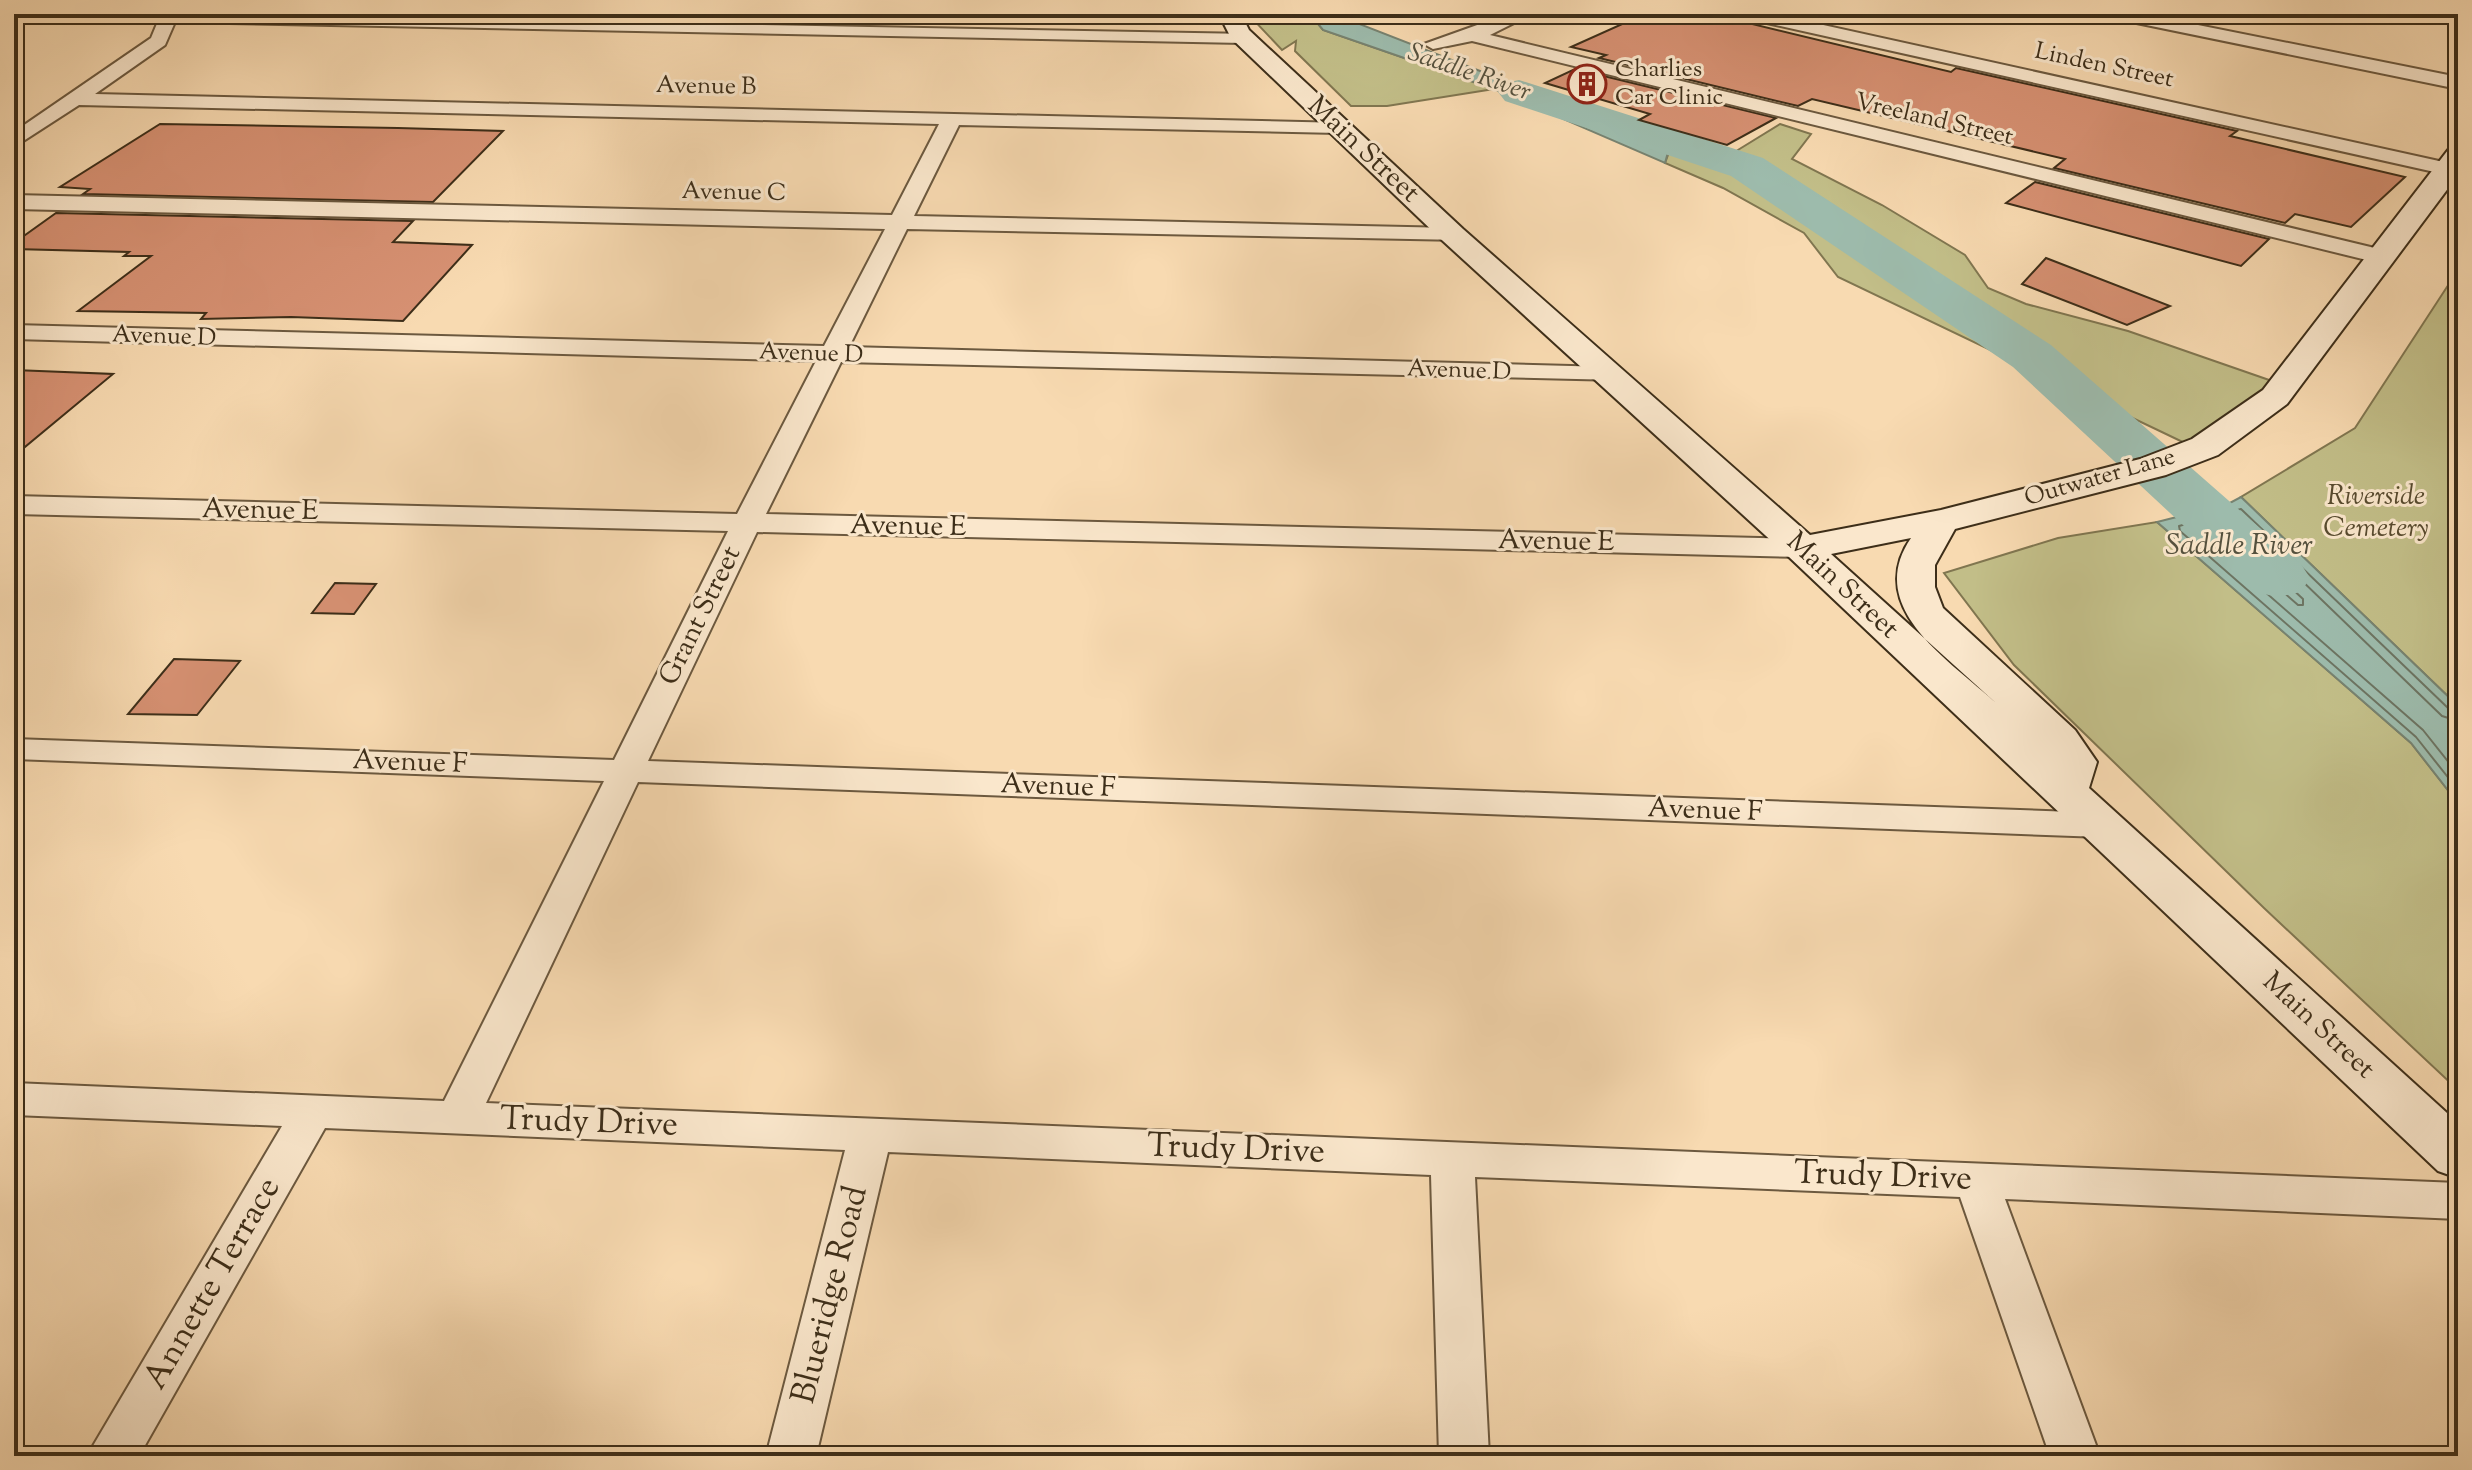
<svg xmlns="http://www.w3.org/2000/svg" width="2472" height="1470" font-family="'Sorts Mill Goudy',serif">
	<style>
		.green { fill: #c2be88; stroke: #807650; stroke-width: 2 }
		.water { fill: #9dbbac; stroke: #778371; stroke-width: 2 }
		.lines { fill: none; stroke-linecap: round; stroke-linejoin: round }
		.shore { stroke: #6d7462; stroke-width: 2 }
		.river { fill: #9dbbac; fill-rule: evenodd }
		.building { fill: #d79173; stroke: #3d2e19; stroke-width: 2 }
		.street-casing { stroke: #6c593f; stroke-width: 4 }
		.secondary-casing { stroke: #3d2e19; stroke-width: 4 }
		.street { fill: #fae7cc; fill-rule: evenodd }
		.secondary { fill: #fae7cc; fill-rule: evenodd }
		.labels { text-anchor: middle; dominant-baseline: central; stroke-width: 6; stroke-linejoin: round; paint-order: stroke }
		.far-street-label { font-size: 24px; fill: #3d2e19; stroke: #fae7cc }
		.far-poi-label { font-size: 24px; fill: #3d2e19; stroke: #fae7cc; text-anchor: start }
		.far-water-label { font-size: 26px; font-style: italic; fill: #55513e; stroke: #fae7cc }
		.street-label { font-size: 28px; fill: #3d2e19; stroke: #fae7cc }
		.park-label { font-size: 28px; font-style: italic; fill: #584b2f; stroke: #fae7cc }
		.water-label { font-size: 30px; font-style: italic; fill: #55513e; stroke: #fae7cc }
		.near-street-label { font-size: 34px; fill: #3d2e19; stroke: #fae7cc }
	</style>
	<rect width="100%" height="100%" fill="#f8dab1"/>
	<filter id="stains"><feTurbulence type="fractalNoise" baseFrequency=".0025" numOctaves="4"/><feColorMatrix values="0 0 0 0 .2 0 0 0 0 .09 0 0 0 0 .02 0 0 0 .5 -.17"/></filter>
	<radialGradient id="worn" r=".72"><stop offset=".6" stop-color="#630" stop-opacity="0"/><stop offset="1" stop-color="#630" stop-opacity=".3"/></radialGradient>
	<!-- green -->
	<g class="green">
		<polygon points="1248,14 1310,14 1323,30 1494,89 1387,106 1351,106 1295,51 1296,41 1282,50"/>
		<polygon points="1780,124 1811,134 1792,159 1882,205 1965,255 1988,288 2026,304 2128,331 2272,381 2248,405 2189,445 1838,277 1804,233 1723,188 1665,163 1676,134 1733,153"/>
		<polygon points="2458,270 2458,706 2241,497 2355,428"/>
		<polygon points="2157,522 2411,743 2458,803 2458,1090 2264,908 2014,665 1944,573 2058,538"/>
	</g>
	<!-- water -->
	<g class="water">
		<polygon points="1310,14 1344,14 1349,20 1670,145 1665,163 1494,89 1323,30"/>
		<polygon points="2241,497 2458,706 2458,803 2411,743 2157,522 2228,504"/>
	</g>
	<g class="lines">
		<!-- shore -->
		<g class="shore">
			<polygon points="2233,534 2303,599 2303,605 2298,605 2226,542 2226,537"/>
			<polyline points="2458,711 2449,709 2241,509 2179,526 2180,531 2416,737 2458,790"/>
			<polyline points="2458,721 2442,716 2240,521 2200,531 2201,536 2423,730 2458,774"/>
		</g>
		<!-- river -->
		<polygon class="river" points="1519,80 1763,158 2051,345 2301,564 2310,578 2301,592 2278,597 2255,592 2013,367 1731,176 1505,101 1498,92 1505,83"/>
	</g>
	<!-- building -->
	<g class="building">
		<polygon points="1679,14 1711,14 1951,72 1956,68 2237,131 2230,136 2405,177 2351,227 2295,214 2285,223 2054,168 2065,159 1812,99 1798,106 1599,58 1606,55 1571,47 1631,20 1641,22 1654,15 1669,19"/>
		<polygon points="1575,69 1776,118 1727,145 1639,120 1650,114 1545,83"/>
		<polygon points="160,124 398,128 503,131 433,202 83,194 90,189 60,187"/>
		<polygon points="2035,182 2269,239 2241,266 2006,203"/>
		<polygon points="56,213 413,221 393,242 472,245 403,321 291,317 201,319 206,313 78,311 151,256 124,256 129,252 14,249 14,243"/>
		<polygon points="2046,258 2170,306 2127,325 2022,284"/>
		<polygon points="14,370 113,374 14,456"/>
		<polygon points="335,583 376,584 354,614 312,613"/>
		<polygon points="174,659 240,661 197,715 128,714"/>
	</g>
	<g class="lines">
		<!-- street casing -->
		<g class="street-casing">
			<g id="street">
				<polygon points="161,14 1249,34 1252,38 1243,43 175,22 165,45 95,94 1345,123 1348,127 1345,131 1338,133 959,125 914,216 1453,228 1461,230 1464,235 1461,240 907,229 849,347 1609,367 1618,370 1622,375 1618,380 841,362 766,514 1802,539 1813,542 1817,548 1813,554 1802,557 757,532 648,761 2101,813 2114,817 2119,825 2114,833 2101,837 638,782 486,1103 2458,1183 2458,1219 2005,1199 2100,1456 2050,1456 1960,1197 1475,1177 1489,1456 1439,1456 1431,1175 888,1152 816,1456 766,1456 845,1150 325,1128 139,1456 87,1456 282,1126 14,1115 14,1083 444,1101 604,781 14,759 14,739 614,760 728,531 14,514 14,496 737,514 816,361 14,339 14,325 824,346 885,229 14,209 14,195 892,215 939,124 79,105 14,147 14,132 151,38"/>
				<polygon points="1508,14 1532,14 1490,35 2383,250 2395,257 2383,264 1472,41 1433,49 1424,44"/>
				<polygon points="1740,14 1773,14 2448,163 2455,165 2458,170 2448,175 1749,19"/>
				<polygon points="2108,14 2143,14 2458,77 2458,89 2117,19"/>
			</g>
		</g>
		<!-- secondary casing -->
		<g class="secondary-casing">
			<path id="secondary" d="M1219,14H1241L1249,30L1463,229L1810,535L1941,510L2140,459L2192,439L2263,390L2448,150L2458,148V175L2287,404L2218,455L2166,475L1955,529L1935,565V587L1943,608L2075,730L2097,762L2089,788L2458,1123V1178L2438,1171L1788,556L1443,241L1231,38ZM1911,538C1863,608 1950,660 1996,703L1831,554Z"/>
		</g>
		<!-- street -->
		<use href="#street" class="street"/>
		<!-- secondary -->
		<use href="#secondary" class="secondary"/>
	</g>
	<!-- icons -->
	<defs>
		<g id="building-ring" transform="scale(2)"><circle r="9.5" fill="#fae7cc" stroke="#8f2418" stroke-width="1.5"/><path d="M-4-6H4V6H1V3H-1V6H-4ZM-2.5-4.3h1.7v1.8h-1.7ZM.8-4.3h1.7v1.8H.8ZM-2.5-1h1.7V.8h-1.7ZM.8-1h1.7V.8H.8Z" fill="#8f2418"/></g>
	</defs>
	<g fill-rule="evenodd">
		<use href="#building-ring" x="1587" y="84"/>
	</g>
	<g class="labels">
		<!-- far-street labels -->
		<g class="far-street-label">
			<text transform="translate(2104 66) rotate(12)">Linden Street</text>
			<text transform="translate(706 87) rotate(1)">Avenue B</text>
			<text transform="translate(1934 120) rotate(13)">Vreeland Street</text>
			<text transform="translate(734 193) rotate(1)">Avenue C</text>
			<text transform="translate(164 337) rotate(2)">Avenue D</text>
			<text transform="translate(811 354) rotate(2)">Avenue D</text>
			<text transform="translate(1459 371) rotate(2)">Avenue D</text>
			<text transform="translate(2100 478) rotate(-16)">Outwater Lane</text>
		</g>
		<!-- far-poi labels -->
		<g class="far-poi-label">
			<text x="1615" y="70">Charlies<tspan x="1615" dy="28">Car Clinic</tspan></text>
		</g>
		<!-- far-water labels -->
		<g class="far-water-label">
			<text transform="translate(1469 73) rotate(19)">Saddle River</text>
		</g>
		<!-- street labels -->
		<g class="street-label">
			<text transform="translate(1363 150) rotate(43)">Main Street</text>
			<text transform="translate(260 511) rotate(1)">Avenue E</text>
			<text transform="translate(908 527) rotate(1)">Avenue E</text>
			<text transform="translate(1556 542) rotate(1)">Avenue E</text>
			<text transform="translate(1842 586) rotate(43)">Main Street</text>
			<text transform="translate(701 616) rotate(-64)">Grant Street</text>
			<text transform="translate(410 763) rotate(2)">Avenue F</text>
			<text transform="translate(1058 787) rotate(2)">Avenue F</text>
			<text transform="translate(1705 811) rotate(2)">Avenue F</text>
			<text transform="translate(2318 1026) rotate(43)">Main Street</text>
		</g>
		<!-- park labels -->
		<g class="park-label">
			<text x="2376" y="497">Riverside<tspan x="2376" dy="32">Cemetery</tspan></text>
		</g>
		<!-- water labels -->
		<g class="water-label">
			<text x="2239" y="546">Saddle River</text>
		</g>
		<!-- near-street labels -->
		<g class="near-street-label">
			<text transform="translate(589 1123) rotate(2)">Trudy Drive</text>
			<text transform="translate(1236 1150) rotate(2)">Trudy Drive</text>
			<text transform="translate(1883 1177) rotate(2)">Trudy Drive</text>
			<text transform="translate(213 1284) rotate(-60)">Annette Terrace</text>
			<text transform="translate(831 1295) rotate(-76)">Blueridge Road</text>
		</g>
	</g>
	<!-- margin -->
	<rect width="2472" height="1470" fill="none" stroke="#f8dab1" stroke-width="48"/>
	<rect x="16" y="16" width="2440" height="1438" fill="none" stroke="#3d2e19" stroke-width="4"/>
	<rect x="24" y="24" width="2424" height="1422" fill="none" stroke="#3d2e19" stroke-width="2"/>
	<rect width="100%" height="100%" filter="url(#stains)"/>
	<rect width="100%" height="100%" fill="url(#worn)"/>
</svg>
